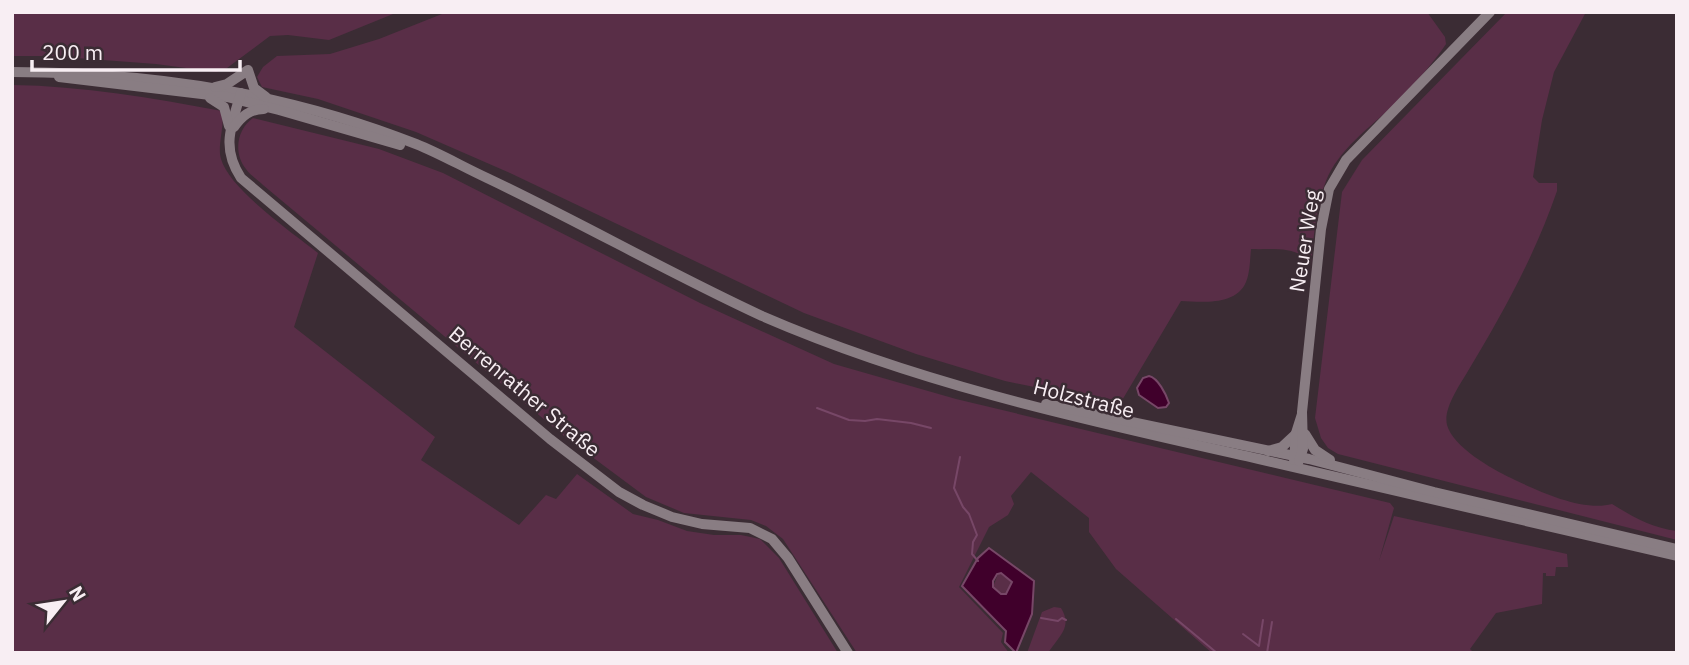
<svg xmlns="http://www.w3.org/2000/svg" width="1689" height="665" font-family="'IBM Plex Sans',sans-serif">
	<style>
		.green { fill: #592e47 }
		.water { fill: #40002b; stroke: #774767; stroke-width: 2; fill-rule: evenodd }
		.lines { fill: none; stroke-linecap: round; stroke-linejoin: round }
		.stream { stroke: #774767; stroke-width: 2 }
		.secondary { stroke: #897d83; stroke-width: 10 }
		.labels { text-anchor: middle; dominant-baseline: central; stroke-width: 5; stroke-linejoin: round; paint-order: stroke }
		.street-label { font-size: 21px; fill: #f8eef3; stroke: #3b2c34 }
	</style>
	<rect width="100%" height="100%" fill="#3b2c34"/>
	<!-- green -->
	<g class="green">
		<polygon points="12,12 398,12 329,40 288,35 270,36 227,68 216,72 156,64 50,56 12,56"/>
		<path d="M447,12H1427L1445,37L1446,44C1432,65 1412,87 1394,105C1370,127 1338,150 1326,181C1315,208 1314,237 1311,265C1298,245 1273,250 1251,249C1250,259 1250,273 1246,282C1236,306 1201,302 1181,301L1121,402L1106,398L1059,392L1005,381L916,354L804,313L510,173L416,132L318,99L262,87L257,77L263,67L277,56L330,54L379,39Z"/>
		<path d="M1507,12H1586L1554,72L1542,120L1533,177L1539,183H1557V191C1535,255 1503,313 1468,371C1460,385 1443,408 1447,425C1453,447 1492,469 1511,478C1538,491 1583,512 1612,504C1633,517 1652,528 1677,531V540L1338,454L1328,448L1321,438L1315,418L1342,192L1362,160Z"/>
		<path d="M12,85C83,86 152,98 222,111C225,126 217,146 221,159C230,190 293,233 318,253L294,327L435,437L421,460L519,525L546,495L556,499L577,474L633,514L658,520L687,531L714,535H741L760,539L779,558L838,653H12Z"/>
		<path d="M253,118L379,149L443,173L700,303L834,364L956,399L1390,503L1394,508L1379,561L1394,516L1567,554L1568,567H1556L1555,576H1546V573H1543L1542,604L1496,613L1470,649L1474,653H1212L1116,569L1089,532V518L1031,472L1011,496L1014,504L1008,515L989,527L959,587L1003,633L1001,642L1009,653H857L783,539L766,526L751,520L684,513L646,497L564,436L263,185C258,180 250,175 246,169C233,153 237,129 253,118Z"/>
		<polygon points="1001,573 1012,582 1006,594 1001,594 993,587 998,574"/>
		<path d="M1054,607L1061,608C1073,627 1059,636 1048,653H1027L1042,612Z"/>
	</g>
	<!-- water -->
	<g class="water">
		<path d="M1149,376C1158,378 1166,394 1169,403L1166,407L1158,408L1139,395L1137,388L1143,378Z"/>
		<path d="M989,548L1034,581L1032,614L1016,653L1005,642L1006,631L962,586L978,558ZM1001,573L1012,582L1006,594H1001L993,587V581L997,574Z"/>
	</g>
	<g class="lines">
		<!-- stream -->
		<g class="stream">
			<polyline points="817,408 849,420 865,421 877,419 911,423 931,428"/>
			<polyline points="960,457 954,488 963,507 969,514 977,535 973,542 972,554 978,561"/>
			<polyline points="1041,618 1058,621 1062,618 1066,620"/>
			<polyline points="1176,619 1217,653"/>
			<polyline points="1243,634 1259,646 1263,620"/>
			<polyline points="1267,653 1272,622"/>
		</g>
		<!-- secondary -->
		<g class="secondary">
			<path d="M12,72C150,72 287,93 416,144C441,154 463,167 487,178C580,222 669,273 762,316C921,385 1090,421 1259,459C1399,491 1538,524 1677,556"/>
			<polyline points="59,77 227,97 279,110 400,145"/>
			<polyline points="215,87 227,84 248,70 254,88 266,97"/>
			<path d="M241,93C231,126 221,148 241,178L550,439L619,492L643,505L672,517L702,524L750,528L772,539L788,558L848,653"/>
			<polyline points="210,98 224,107 229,126"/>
			<path d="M234,127C242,116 250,109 264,109"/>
			<polyline points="1046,404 1309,459 1434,492 1677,549"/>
			<polyline points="1305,434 1315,450 1330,460"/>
			<polyline points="1268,451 1282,447 1296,434"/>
			<polyline points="1294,460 1296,433 1302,414"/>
			<polyline points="1299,461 1303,449 1302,412 1321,229 1329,189 1346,160 1490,12"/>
		</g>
	</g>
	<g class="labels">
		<!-- street labels -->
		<g class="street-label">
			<text transform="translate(1304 241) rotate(-81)">Neuer Weg</text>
			<text transform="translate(525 391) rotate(40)">Berrenrather Straße</text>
			<text transform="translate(1084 398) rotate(14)">Holzstraße</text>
		</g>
	</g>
	<!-- border -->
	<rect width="1689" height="665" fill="none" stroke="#f8eef3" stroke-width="28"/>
	<!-- north arrow -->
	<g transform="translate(63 602) rotate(60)" stroke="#3b2c34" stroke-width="5" paint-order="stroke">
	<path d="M0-5L12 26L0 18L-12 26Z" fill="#f8eef3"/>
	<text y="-10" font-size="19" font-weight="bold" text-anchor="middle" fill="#f8eef3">N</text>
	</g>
	<!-- scale -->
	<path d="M32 60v10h208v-10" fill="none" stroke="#f8eef3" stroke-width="3.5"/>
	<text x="42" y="60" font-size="21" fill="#f8eef3" stroke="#3b2c34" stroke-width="5" paint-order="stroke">200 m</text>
</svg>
